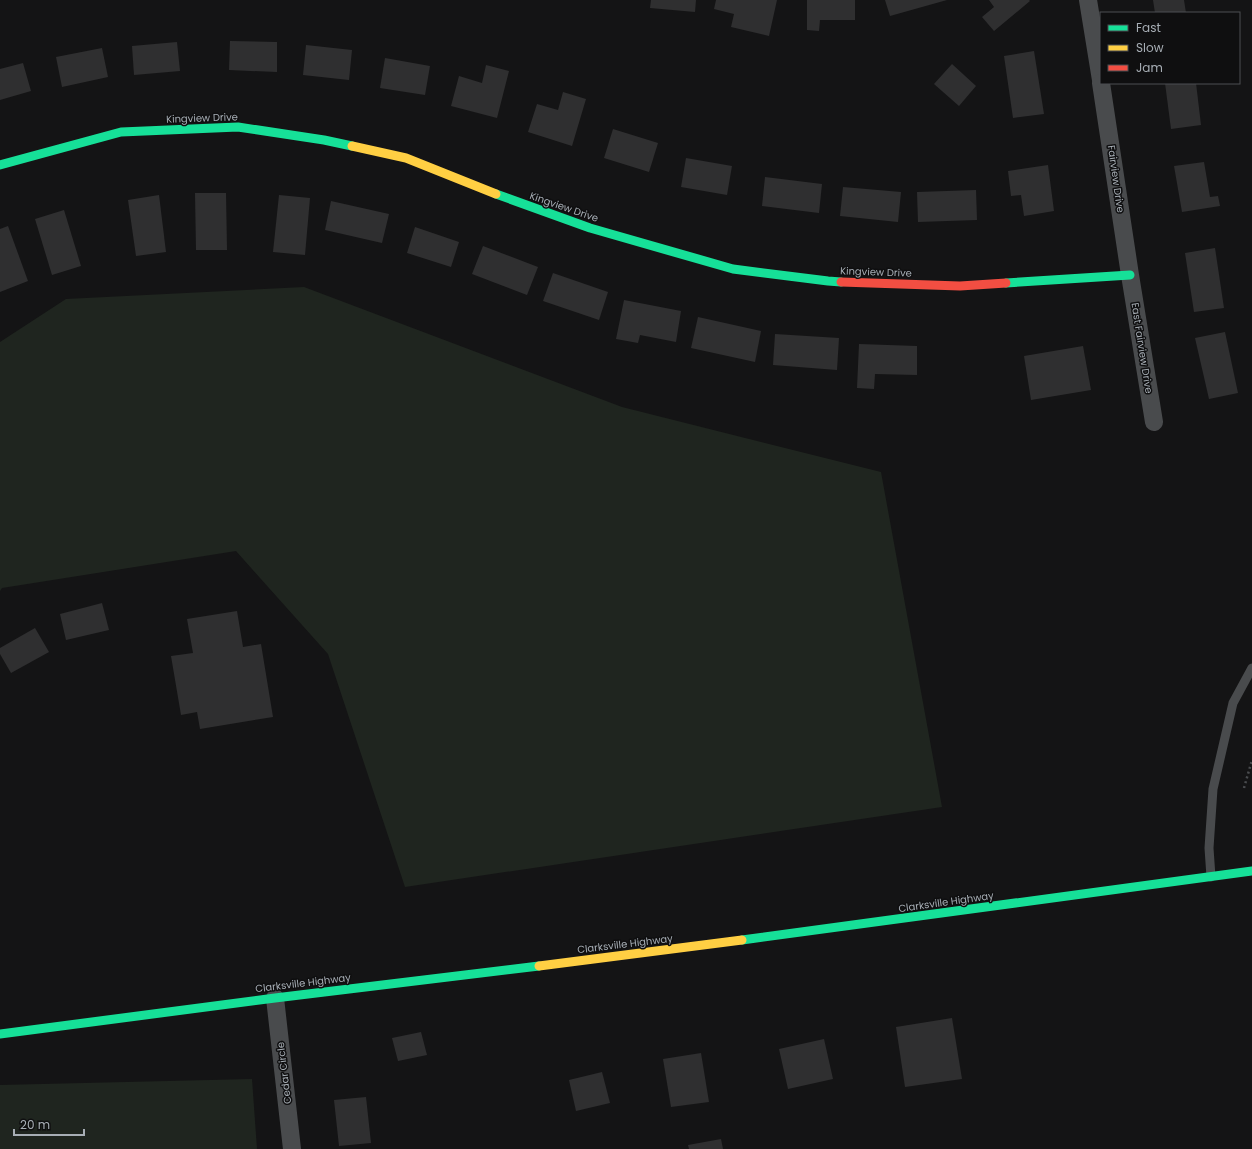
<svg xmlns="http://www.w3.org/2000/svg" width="1252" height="1149" font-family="Poppins,sans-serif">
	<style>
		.green { fill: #1f251f }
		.building { fill: #2f2f30 }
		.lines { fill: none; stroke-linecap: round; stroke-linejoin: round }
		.path { stroke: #4a4c4f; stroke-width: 2.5; stroke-dasharray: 2 3; stroke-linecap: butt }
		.lane { stroke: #494b4d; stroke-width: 9 }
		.street { stroke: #494b4d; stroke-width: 18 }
		.fast { stroke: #16e098; stroke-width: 9 }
		.slow { stroke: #ffcf43; stroke-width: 9 }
		.jam { stroke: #f24e42; stroke-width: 9 }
		.labels { text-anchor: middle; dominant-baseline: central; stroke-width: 3; stroke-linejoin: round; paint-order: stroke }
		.street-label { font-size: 10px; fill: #a7aeb5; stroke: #0f0f10 }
	</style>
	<rect width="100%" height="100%" fill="#141415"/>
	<!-- green -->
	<g class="green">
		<polygon points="304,287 622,407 881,472 942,807 405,887 328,654 236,551 2,588 0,591 0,342 66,299"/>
		<polygon points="252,1079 257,1149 0,1149 0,1085"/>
	</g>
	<!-- building -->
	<g class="building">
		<polygon points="651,0 696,0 695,12 650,8"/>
		<polygon points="716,0 777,0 769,36 731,27 734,14 714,9"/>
		<polygon points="807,0 855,0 855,20 820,20 819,31 807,30"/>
		<polygon points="885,0 947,0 890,16"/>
		<polygon points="989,0 1029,0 1030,1 994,31 982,17 994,7"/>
		<polygon points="1153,0 1184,0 1186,13 1155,13"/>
		<polygon points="230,41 277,42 277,72 229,70"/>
		<polygon points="177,42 180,71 134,75 132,46"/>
		<polygon points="306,45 352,50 349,80 303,75"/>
		<polygon points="102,48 108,77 62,87 56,57"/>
		<polygon points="1034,51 1044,114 1013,118 1004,56"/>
		<polygon points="385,58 430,66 425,95 380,88"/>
		<polygon points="23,63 31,91 0,100 0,69"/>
		<polygon points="952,64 976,86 959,106 934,84"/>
		<polygon points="486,65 509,71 497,118 451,106 459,76 482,83"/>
		<polygon points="1165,83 1196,83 1201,125 1171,129"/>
		<polygon points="563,92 586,99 572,146 528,132 537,104 558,110"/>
		<polygon points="613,129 658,143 649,172 604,158"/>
		<polygon points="686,158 732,166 727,195 681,187"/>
		<polygon points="1204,162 1210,197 1218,196 1220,206 1182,212 1174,166"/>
		<polygon points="1048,165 1054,211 1024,216 1021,195 1011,196 1008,171"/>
		<polygon points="765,177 822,184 819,213 762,206"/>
		<polygon points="843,187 901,192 898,222 840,216"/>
		<polygon points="976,190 977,220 918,222 917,192"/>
		<polygon points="195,193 226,193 227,250 196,250"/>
		<polygon points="159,195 166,252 136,256 128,200"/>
		<polygon points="279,195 310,198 305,255 273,252"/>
		<polygon points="331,201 389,214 382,243 325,230"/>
		<polygon points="64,210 81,266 52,275 35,219"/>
		<polygon points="8,226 28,281 0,292 0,229"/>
		<polygon points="415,227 459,242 451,267 407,253"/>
		<polygon points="483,246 538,267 527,295 472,274"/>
		<polygon points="1215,248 1224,308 1194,312 1185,253"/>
		<polygon points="553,273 608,292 599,320 543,301"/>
		<polygon points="624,300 681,311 676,342 640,335 638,343 616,339"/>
		<polygon points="698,317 761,331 755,362 691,348"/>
		<polygon points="1225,332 1238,393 1209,399 1195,338"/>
		<polygon points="775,334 839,338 837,370 773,365"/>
		<polygon points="859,344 917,346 917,375 875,374 874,389 857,388"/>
		<polygon points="1083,346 1091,390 1031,400 1024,356"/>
		<polygon points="102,603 109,630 66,640 60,614"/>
		<polygon points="237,611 243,647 261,644 273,717 200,729 197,712 181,715 171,656 193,653 187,619"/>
		<polygon points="35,628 49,652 11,673 0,654 0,648"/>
		<polygon points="952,1018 962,1079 905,1087 896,1027"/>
		<polygon points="421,1032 427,1055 398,1061 392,1038"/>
		<polygon points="824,1039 833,1079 788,1089 779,1049"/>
		<polygon points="701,1053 709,1102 671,1107 663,1059"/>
		<polygon points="602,1072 610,1103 576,1111 569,1080"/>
		<polygon points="366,1097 371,1143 339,1146 334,1100"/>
		<polygon points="721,1139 723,1149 689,1149 688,1145"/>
	</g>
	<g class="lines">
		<!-- path -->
		<polyline class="path" points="1244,788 1252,760"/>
		<!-- lane -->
		<polyline class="lane" points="1211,877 1209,848 1213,789 1233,703 1252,668"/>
		<!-- street -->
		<g class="street">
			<polyline points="1088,0 1101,80"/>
			<polyline points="1101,83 1130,275 1154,422"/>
			<polyline points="275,998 292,1149"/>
		</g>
		<!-- fast -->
		<g class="fast">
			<polyline points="0,165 121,132 238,127 324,140 352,146"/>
			<polyline points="496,194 590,228 733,269 828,281 841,282"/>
			<polyline points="1006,283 1130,275"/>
			<polyline points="742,940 1252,871"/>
			<polyline points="0,1034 275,998 539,966"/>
		</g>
		<!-- slow -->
		<g class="slow">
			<polyline points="352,146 406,158 496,194"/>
			<polyline points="539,966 742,940"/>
		</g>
		<!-- jam -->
		<polyline class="jam" points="841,282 960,286 1006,283"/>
	</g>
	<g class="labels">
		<!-- street labels -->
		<g class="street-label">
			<text transform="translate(202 118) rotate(-2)">Kingview Drive</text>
			<text transform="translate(1116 179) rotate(82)">Fairview Drive</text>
			<text transform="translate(564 207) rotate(19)">Kingview Drive</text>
			<text transform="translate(876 272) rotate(2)">Kingview Drive</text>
			<text transform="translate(1142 348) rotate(81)">East Fairview Drive</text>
			<text transform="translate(946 902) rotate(-8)">Clarksville Highway</text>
			<text transform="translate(625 944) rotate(-7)">Clarksville Highway</text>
			<text transform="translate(303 983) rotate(-7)">Clarksville Highway</text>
			<text transform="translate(284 1073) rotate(-97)">Cedar Circle</text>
		</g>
	</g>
	<!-- legend -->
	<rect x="1100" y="12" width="140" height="72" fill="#0f0f10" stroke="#4c4f52"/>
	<rect x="1108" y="25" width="20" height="6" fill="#16e098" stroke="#4c4f52"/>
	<text x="1136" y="32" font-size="12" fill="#a7aeb5">Fast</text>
	<rect x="1108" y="45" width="20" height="6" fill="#ffcf43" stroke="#4c4f52"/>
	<text x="1136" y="52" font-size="12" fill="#a7aeb5">Slow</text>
	<rect x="1108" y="65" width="20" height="6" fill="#f24e42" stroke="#4c4f52"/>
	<text x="1136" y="72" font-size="12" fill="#a7aeb5">Jam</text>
	<!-- scale -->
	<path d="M14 1129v6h70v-6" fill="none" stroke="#a7aeb5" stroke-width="2"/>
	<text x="20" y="1129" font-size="12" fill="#a7aeb5" stroke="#0f0f10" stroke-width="3" paint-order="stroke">20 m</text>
</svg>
